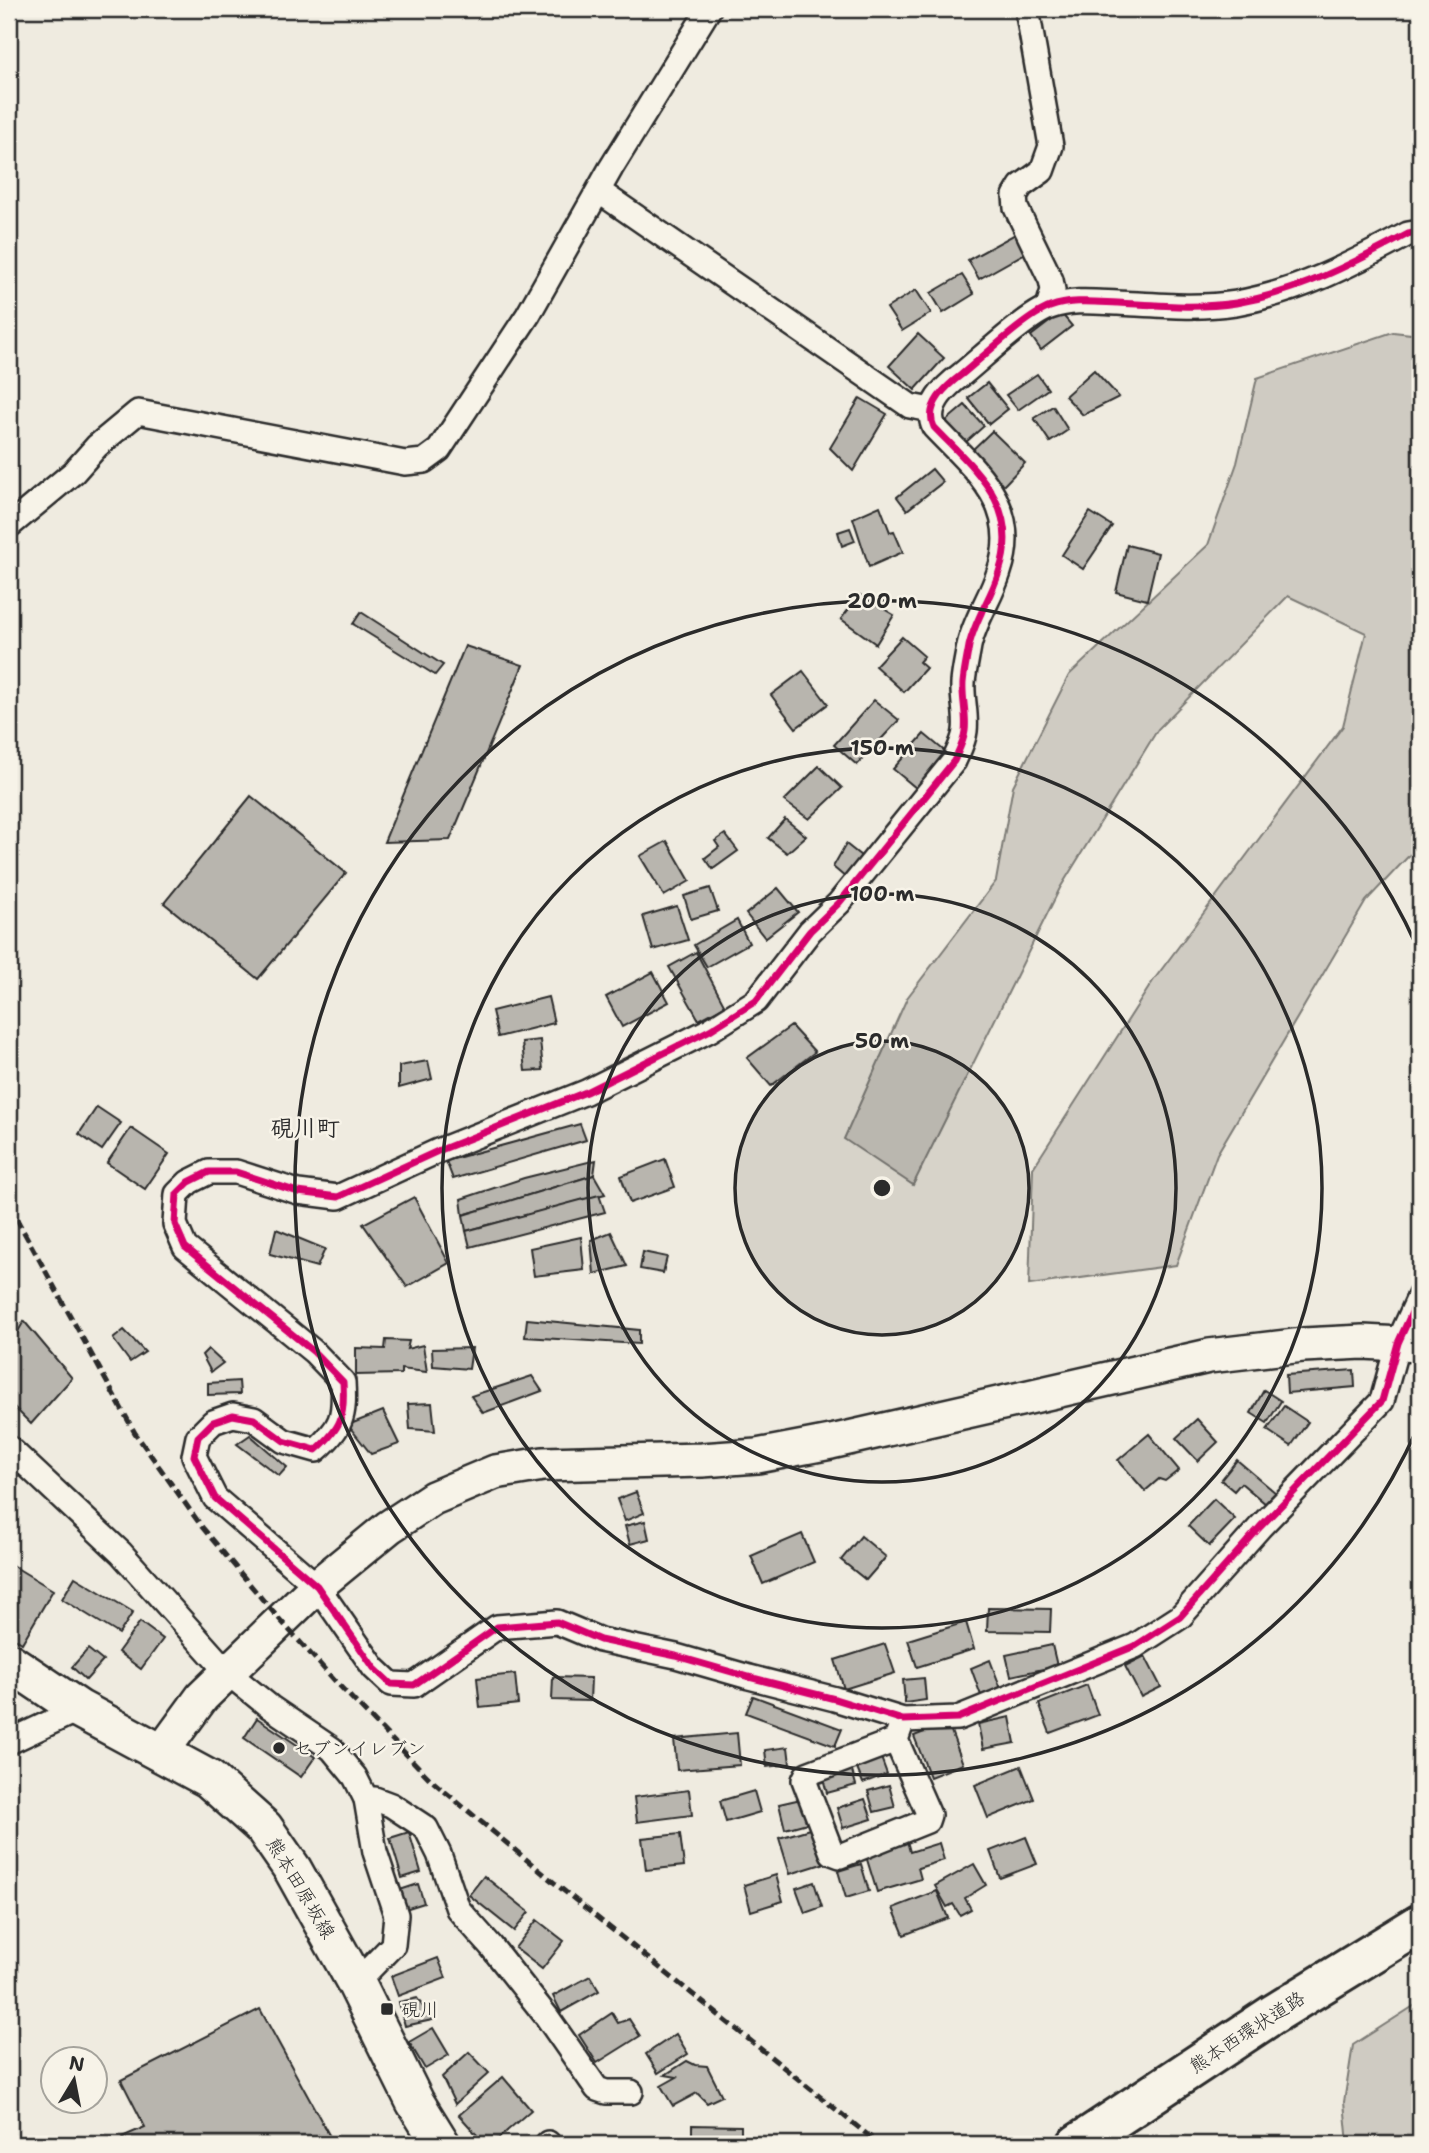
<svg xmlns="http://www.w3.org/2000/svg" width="1429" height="2153" font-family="'Shantell Sans','Klee One',sans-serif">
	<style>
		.green { fill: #cfcbc2; stroke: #7d7b76; stroke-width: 2 }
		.building { fill: #b8b5ae; stroke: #2b2b2b; stroke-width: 2 }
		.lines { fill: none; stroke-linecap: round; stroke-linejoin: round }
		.street-casing { stroke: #2b2b2b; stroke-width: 28 }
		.secondary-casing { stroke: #2b2b2b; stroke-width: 38 }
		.primary-casing { stroke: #2b2b2b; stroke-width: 42 }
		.highway-casing { stroke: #2b2b2b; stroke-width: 44 }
		.street { stroke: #f7f3e8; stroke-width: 23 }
		.secondary { stroke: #f7f3e8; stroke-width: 33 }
		.primary { stroke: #f7f3e8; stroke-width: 37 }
		.highway { stroke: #f7f3e8; stroke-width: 38 }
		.rail { stroke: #2b2b2b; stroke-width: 5; stroke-dasharray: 10 5; stroke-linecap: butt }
		.cycleway-casing { stroke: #f7f3e8; stroke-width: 11 }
		.cycleway { stroke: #d6006c; stroke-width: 7 }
		.ring { fill: none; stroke: #2b2b2b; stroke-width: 3.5 }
		.poi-dot { fill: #2b2b2b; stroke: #f7f3e8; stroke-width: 2.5 }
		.labels { text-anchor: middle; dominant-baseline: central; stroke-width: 5; stroke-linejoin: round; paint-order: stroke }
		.poi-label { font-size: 19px; fill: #2b2b2b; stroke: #f7f3e8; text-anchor: start }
		.street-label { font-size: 19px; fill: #2b2b2b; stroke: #f7f3e8 }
		.quarter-label { font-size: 23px; font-weight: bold; fill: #2b2b2b; stroke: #f7f3e8 }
		.centre { fill: #2b2b2b; stroke: #f7f3e8; stroke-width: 3.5 }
		.ring-label { font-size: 21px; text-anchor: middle; font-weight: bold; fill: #2b2b2b; stroke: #f7f3e8; stroke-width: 5; stroke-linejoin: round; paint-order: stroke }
	</style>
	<rect width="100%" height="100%" fill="#efebe0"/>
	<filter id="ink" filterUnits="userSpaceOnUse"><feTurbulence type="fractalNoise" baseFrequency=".0143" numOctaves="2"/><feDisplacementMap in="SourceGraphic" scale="14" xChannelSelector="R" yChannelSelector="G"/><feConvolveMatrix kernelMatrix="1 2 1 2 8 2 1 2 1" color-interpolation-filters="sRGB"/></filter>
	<g filter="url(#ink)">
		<!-- green -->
		<g class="green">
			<polygon points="1393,332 1420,335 1420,844 1366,901 1217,1154 1176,1265 1029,1285 1033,1168 1153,981 1343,726 1366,633 1288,596 1158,729 1060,888 913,1185 844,1139 907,998 996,881 1013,786 1069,675 1208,545 1237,463 1257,378"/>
			<polygon points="1420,2002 1420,2144 1348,2144 1344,2102 1353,2045"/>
		</g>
		<!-- building -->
		<g class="building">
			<polygon points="1017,233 1027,252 979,279 968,260"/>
			<polygon points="962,275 974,294 943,313 931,293"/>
			<polygon points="916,290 931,313 902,331 887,308"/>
			<polygon points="1061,313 1072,326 1041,350 1031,336"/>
			<polygon points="918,334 944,358 915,390 889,366"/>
			<polygon points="1094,370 1119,397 1083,415 1065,396"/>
			<polygon points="1037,374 1048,389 1018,410 1006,395"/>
			<polygon points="987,383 1008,409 989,424 968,398"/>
			<polygon points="860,398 887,414 853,471 830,448"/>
			<polygon points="965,405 984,426 965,443 946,421"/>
			<polygon points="1053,406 1068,430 1050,442 1034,418"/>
			<polygon points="992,431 1025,463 1003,486 969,453"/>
			<polygon points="932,469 943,482 907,510 897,497"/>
			<polygon points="880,506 890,532 894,531 903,552 869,567 853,518"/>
			<polygon points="1090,512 1112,526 1083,569 1062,555"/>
			<polygon points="850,528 855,541 842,546 838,532"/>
			<polygon points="1127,545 1158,553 1147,600 1116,592"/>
			<polygon points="860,595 894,615 876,644 841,619"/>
			<polygon points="361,612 443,665 435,675 353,624"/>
			<polygon points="902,637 924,656 919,662 926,668 904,692 875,666"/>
			<polygon points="465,646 523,665 450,840 384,842"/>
			<polygon points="803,671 828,704 796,728 771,695"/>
			<polygon points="874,700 899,720 857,765 834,745"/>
			<polygon points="924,734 947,753 916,788 893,769"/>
			<polygon points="819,766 842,788 809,819 784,801"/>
			<polygon points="251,796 346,873 258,979 164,903"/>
			<polygon points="785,819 806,836 787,853 768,838"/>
			<polygon points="725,834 738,851 713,869 705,858 719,847 715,841"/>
			<polygon points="667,841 690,881 664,896 640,856"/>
			<polygon points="846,844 861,856 846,878 833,867"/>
			<polygon points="710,888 718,911 691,919 684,896"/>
			<polygon points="778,888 798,912 765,938 746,914"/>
			<polygon points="677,906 688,940 653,950 643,916"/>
			<polygon points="737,920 749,943 707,967 694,945"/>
			<polygon points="696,952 725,1006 699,1020 669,967"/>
			<polygon points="653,972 669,1002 622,1027 606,997"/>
			<polygon points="548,997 554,1023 498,1037 492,1011"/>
			<polygon points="791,1026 815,1052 771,1086 747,1058"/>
			<polygon points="540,1040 543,1070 525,1071 522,1042"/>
			<polygon points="428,1061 432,1079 399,1088 399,1066"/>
			<polygon points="97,1107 121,1123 102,1150 79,1134"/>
			<polygon points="580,1124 586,1140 453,1179 446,1161"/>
			<polygon points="131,1128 169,1154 145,1189 107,1163"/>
			<polygon points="665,1159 675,1187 630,1203 621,1176"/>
			<polygon points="596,1160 594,1175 463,1215 461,1199 524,1178"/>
			<polygon points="594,1175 605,1194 466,1231 463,1215"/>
			<polygon points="599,1195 605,1212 470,1247 466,1231"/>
			<polygon points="414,1197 449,1263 407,1287 363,1224"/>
			<polygon points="276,1229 325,1249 317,1267 270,1254"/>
			<polygon points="611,1232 627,1266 594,1274 591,1240"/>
			<polygon points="581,1237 584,1270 534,1276 530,1248"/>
			<polygon points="643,1252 667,1257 663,1273 640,1269"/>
			<polygon points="527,1319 639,1330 639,1344 525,1337"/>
			<polygon points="24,1321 72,1378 31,1424 9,1402 9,1347"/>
			<polygon points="124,1330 145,1352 130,1362 113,1339"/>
			<polygon points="386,1340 409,1341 407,1349 423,1345 427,1372 401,1369 401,1374 356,1375 356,1348 385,1349"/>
			<polygon points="472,1348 469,1369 433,1366 432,1349"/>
			<polygon points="208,1349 223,1363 211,1372 202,1355"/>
			<polygon points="1354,1370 1355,1387 1287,1393 1286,1375"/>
			<polygon points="532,1376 542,1391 483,1413 471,1396"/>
			<polygon points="239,1381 240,1394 208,1395 208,1383"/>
			<polygon points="1264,1390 1281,1401 1267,1423 1251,1413"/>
			<polygon points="432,1403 435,1431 410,1429 408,1404"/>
			<polygon points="1284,1406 1308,1422 1291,1446 1267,1430"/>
			<polygon points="383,1411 399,1444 371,1454 348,1425"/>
			<polygon points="1197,1419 1218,1442 1198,1461 1176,1438"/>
			<polygon points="1149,1434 1179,1470 1165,1481 1159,1479 1145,1491 1118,1460"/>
			<polygon points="250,1435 287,1467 279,1476 237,1444"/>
			<polygon points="1237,1460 1276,1493 1266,1504 1241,1483 1234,1491 1221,1480"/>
			<polygon points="636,1492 644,1513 625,1521 617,1499"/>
			<polygon points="1214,1499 1235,1519 1209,1546 1188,1526"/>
			<polygon points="645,1521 649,1539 630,1544 625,1526"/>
			<polygon points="802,1534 814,1562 763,1584 751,1556"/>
			<polygon points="861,1536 886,1557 866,1580 841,1560"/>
			<polygon points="10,1564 53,1590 22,1643 9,1635"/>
			<polygon points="75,1577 133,1612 119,1634 62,1599"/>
			<polygon points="988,1608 1051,1609 1050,1632 987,1631"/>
			<polygon points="140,1622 163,1639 141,1669 118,1652"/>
			<polygon points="966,1622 974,1649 917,1667 908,1640"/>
			<polygon points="885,1644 895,1673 844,1689 835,1660"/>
			<polygon points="1052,1645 1057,1666 1011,1676 1006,1655"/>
			<polygon points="88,1649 103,1661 86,1680 72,1667"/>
			<polygon points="1145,1656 1161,1687 1141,1697 1125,1666"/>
			<polygon points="990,1660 1003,1694 983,1701 971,1668"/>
			<polygon points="515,1674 518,1704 480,1708 477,1678"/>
			<polygon points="553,1677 591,1678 590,1701 552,1700"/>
			<polygon points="924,1678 926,1700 905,1703 903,1680"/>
			<polygon points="1087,1685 1098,1715 1050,1733 1039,1704"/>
			<polygon points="753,1696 842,1729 835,1746 746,1713"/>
			<polygon points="1010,1717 1015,1743 983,1749 978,1724"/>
			<polygon points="257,1718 315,1757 301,1777 244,1738"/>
			<polygon points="948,1723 963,1764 930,1777 914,1736"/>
			<polygon points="737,1733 740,1765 677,1770 674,1739"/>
			<polygon points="788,1747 790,1764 767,1767 765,1750"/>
			<polygon points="880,1755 887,1774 863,1783 855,1764"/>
			<polygon points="850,1764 856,1785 827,1793 821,1771"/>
			<polygon points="1021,1766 1034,1799 988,1818 975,1785"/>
			<polygon points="889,1785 895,1807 874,1812 868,1791"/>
			<polygon points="689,1790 692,1815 637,1822 634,1797"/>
			<polygon points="754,1791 760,1812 726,1822 720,1801"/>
			<polygon points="801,1799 807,1823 785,1829 779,1804"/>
			<polygon points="865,1799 872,1819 843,1828 837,1808"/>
			<polygon points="813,1828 825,1863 790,1874 779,1838"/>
			<polygon points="409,1832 421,1872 402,1878 390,1838"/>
			<polygon points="680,1834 684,1866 646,1870 642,1838"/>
			<polygon points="1026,1837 1037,1864 1000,1878 990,1851"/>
			<polygon points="907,1841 910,1852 939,1843 944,1860 918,1868 921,1879 877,1892 865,1853"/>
			<polygon points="861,1864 869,1891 846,1898 838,1871"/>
			<polygon points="974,1864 986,1885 965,1898 971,1909 960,1915 953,1904 947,1907 935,1886"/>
			<polygon points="776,1875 783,1901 751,1911 744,1885"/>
			<polygon points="484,1876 529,1912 514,1931 469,1895"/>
			<polygon points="814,1882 822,1907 805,1913 796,1888"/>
			<polygon points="418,1884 424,1903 402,1910 397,1891"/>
			<polygon points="937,1891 948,1918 904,1935 893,1908"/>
			<polygon points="537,1920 564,1941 542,1969 515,1948"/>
			<polygon points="438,1958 446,1978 398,1996 391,1976"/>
			<polygon points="590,1976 599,1991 561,2012 553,1996"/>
			<polygon points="417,1998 432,2020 405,2026 399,2002"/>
			<polygon points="260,2009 334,2144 126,2144 122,2137 145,2127 121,2080"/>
			<polygon points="612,2013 618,2023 629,2019 640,2036 597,2063 579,2035"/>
			<polygon points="433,2028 449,2055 425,2069 409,2042"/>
			<polygon points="676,2034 688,2054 658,2073 646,2054"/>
			<polygon points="469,2052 489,2073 455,2104 442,2077"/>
			<polygon points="687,2061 695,2065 707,2066 722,2096 707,2103 697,2093 673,2106 661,2086 677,2077 665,2075"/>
			<polygon points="503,2077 531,2110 492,2144 485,2144 459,2115"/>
			<polygon points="692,2125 741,2126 741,2144 707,2144 707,2142 692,2141"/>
		</g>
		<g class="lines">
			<!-- street casing -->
			<g class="street-casing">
				<g id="street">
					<polyline points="1027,9 1051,146 1042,171 1021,186 1015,196 1016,208 1051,280 1053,290 1048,307"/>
					<polyline points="600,192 910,406 931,410"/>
					<path d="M1420,232L1408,234C1352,264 1299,292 1236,303C1197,309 1157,305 1118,303C1095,302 1072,299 1050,307C1027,315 982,358 961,375C945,387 924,406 934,427C975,470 1022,506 999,572C991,598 975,619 969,646C967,658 964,671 963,683C962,699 967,715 965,731C964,741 958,752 954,761L839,903L810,931L756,1001L710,1030L586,1092L438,1151L338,1197L298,1192L236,1172H209L189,1182L177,1194L175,1224L185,1247L314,1352L343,1382C345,1417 342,1427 316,1450L284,1441L254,1419L233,1415L213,1422L198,1437L194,1456L215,1498L317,1586L374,1668L391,1684L414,1685L497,1627L557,1622L600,1640L676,1656L749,1677L835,1699L903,1720L958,1718L1135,1646L1180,1617L1260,1527L1382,1401L1398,1343L1420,1295"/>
					<polyline points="9,526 74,472 97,446 138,412 405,463 424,461 439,450 528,315 611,168 709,9"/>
					<polyline points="9,1448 121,1553 228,1673 270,1707 332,1749 355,1777 366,1799 375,1852 396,1915 393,1945 356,1983"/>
					<polyline points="896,1740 929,1815 927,1821 840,1856 832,1853 804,1780 807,1774 896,1740 903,1720"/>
					<polyline points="9,1742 79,1709"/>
					<polyline points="366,1799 375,1799 391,1805 426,1828 439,1854 458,1909 491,1946 547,2017 597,2089 606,2092 631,2092"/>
					<polyline points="547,2144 548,2143"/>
				</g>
			</g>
			<!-- secondary casing -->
			<g class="secondary-casing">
				<polyline id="secondary" points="161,1753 202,1697 317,1586 389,1527 433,1498 495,1472 543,1464 702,1460 757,1456 831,1442 1209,1356 1303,1345 1363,1342 1420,1345"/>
			</g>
			<!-- primary casing -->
			<g class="primary-casing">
				<polyline id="primary" points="9,1662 79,1709 209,1779 264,1828 293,1870 356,1983 415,2102 441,2144"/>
			</g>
			<!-- highway casing -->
			<g class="highway-casing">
				<polyline id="highway" points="1077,2144 1272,2015 1420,1924"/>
			</g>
			<!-- street -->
			<use href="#street" class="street"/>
			<!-- secondary -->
			<use href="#secondary" class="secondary"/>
			<!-- primary -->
			<use href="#primary" class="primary"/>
			<!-- highway -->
			<use href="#highway" class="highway"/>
			<!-- rail -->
			<polyline class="rail" points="9,1205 135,1433 202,1527 273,1612 336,1682 431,1780 563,1890 879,2144"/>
			<!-- cycleway casing -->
			<g class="cycleway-casing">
				<path id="cycleway" d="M1420,232L1408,234C1352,264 1299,292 1236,303C1197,309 1157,305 1118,303C1095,302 1072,299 1050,307C1027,315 982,358 961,375C945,387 924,406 934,427C975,470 1022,506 999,572C991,598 975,619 969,646C967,658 964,671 963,683C962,699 967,715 965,731C964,741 958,752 954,761L839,903L810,931L756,1001L710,1030L586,1092L438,1151L338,1197L298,1192L236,1172H209L189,1182L177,1194L175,1224L185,1247L314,1352L343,1382C345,1417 342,1427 316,1450L284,1441L254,1419L233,1415L213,1422L198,1437L194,1456L215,1498L317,1586L374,1668L391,1684L414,1685L497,1627L557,1622L600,1640L676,1656L749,1677L835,1699L903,1720L958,1718L1135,1646L1180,1617L1260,1527L1382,1401L1398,1343L1420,1295"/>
			</g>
			<!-- cycleway -->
			<use href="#cycleway" class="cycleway"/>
		</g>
	</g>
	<!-- distance rings -->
	<circle cx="882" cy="1188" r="147" fill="#2b2b2b" fill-opacity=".12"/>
	<g class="ring">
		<circle cx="882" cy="1188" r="147"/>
		<circle cx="882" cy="1188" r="294"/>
		<circle cx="882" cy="1188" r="440"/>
		<path d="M1418 1427A587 587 0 1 1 1418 949"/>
	</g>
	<!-- markers -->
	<g class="poi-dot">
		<circle cx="279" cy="1748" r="7"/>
		<rect x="380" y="2002" width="14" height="14" rx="3.5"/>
	</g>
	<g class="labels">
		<!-- poi labels -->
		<g class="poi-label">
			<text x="293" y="1748">セブンイレブン</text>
			<text x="401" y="2009">硯川</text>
		</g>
		<!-- street labels -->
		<g class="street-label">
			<text transform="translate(301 1888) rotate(59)">熊本田原坂線</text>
			<text transform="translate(1247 2032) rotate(-33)">熊本西環状道路</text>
		</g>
		<!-- quarter labels -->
		<g class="quarter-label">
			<text x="305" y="1128">硯川町</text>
		</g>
	</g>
	<circle cx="882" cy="1188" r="10" class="centre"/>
	<g class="ring-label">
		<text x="882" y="608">200 m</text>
		<text x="882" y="755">150 m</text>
		<text x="882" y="901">100 m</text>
		<text x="882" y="1048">50 m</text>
	</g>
	<!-- margin -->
	<rect width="1429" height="2153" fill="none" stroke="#f7f3e8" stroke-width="35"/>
	<rect x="18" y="18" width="1394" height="2118" fill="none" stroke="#2b2b2b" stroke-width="2.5" filter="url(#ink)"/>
	<!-- north arrow -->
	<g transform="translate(74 2080) rotate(10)"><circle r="33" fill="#f7f3e8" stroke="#a5a39c" stroke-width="2"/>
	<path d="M0-5L12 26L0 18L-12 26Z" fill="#2b2b2b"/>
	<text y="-10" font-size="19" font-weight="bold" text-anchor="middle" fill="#2b2b2b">N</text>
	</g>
</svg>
